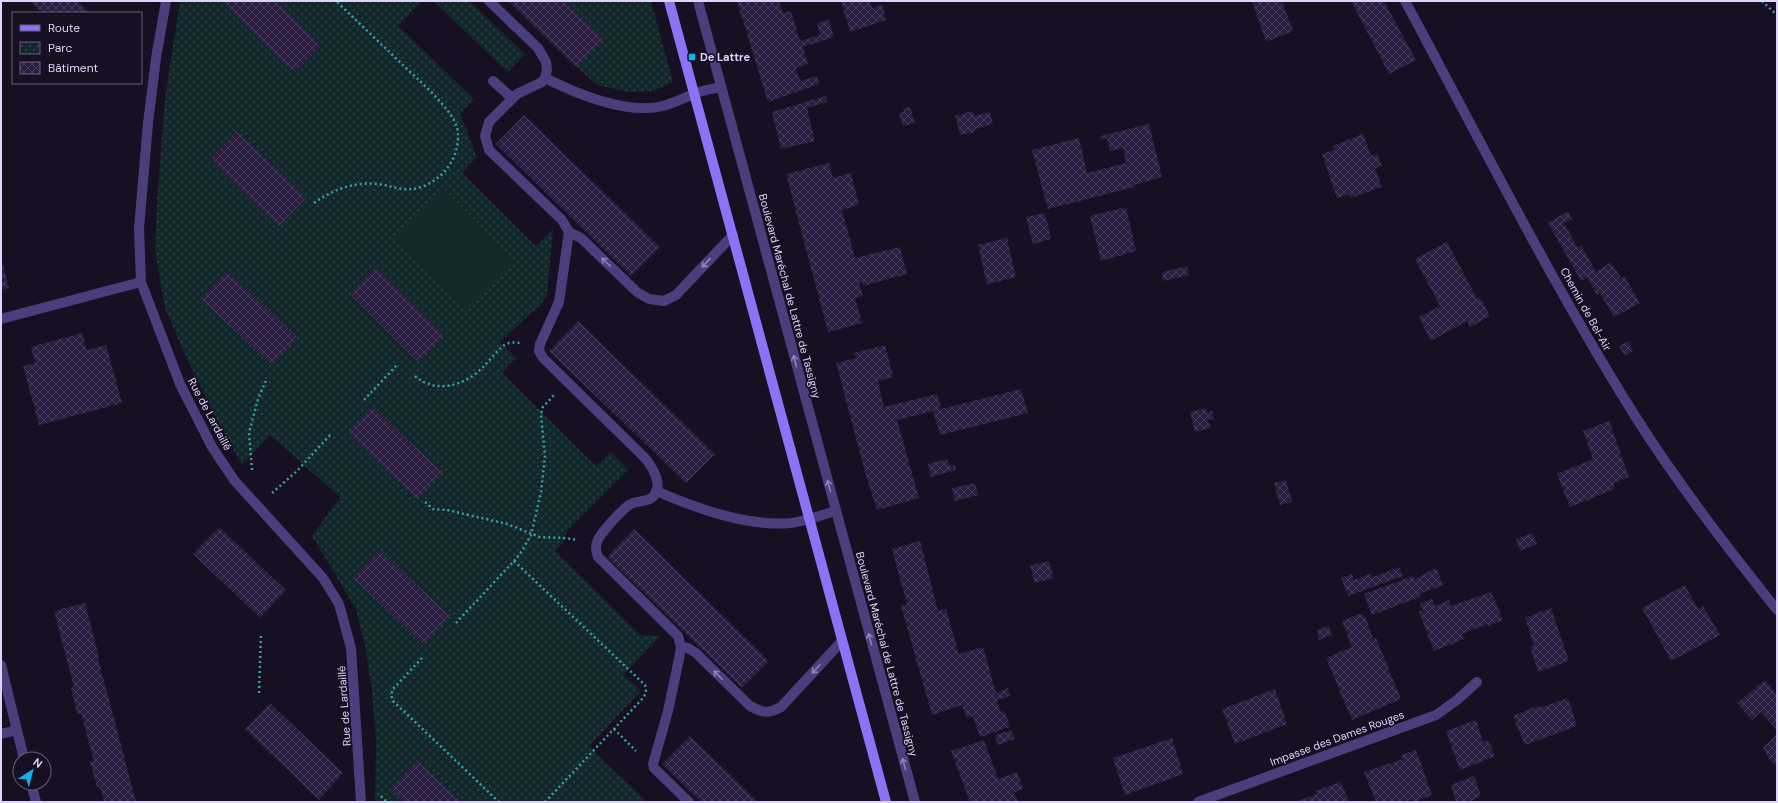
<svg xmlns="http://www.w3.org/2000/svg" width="1778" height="803" font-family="'DM Sans',sans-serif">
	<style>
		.park { fill: url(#park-dots) }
		.pitch { fill: #13282b }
		.building { fill: url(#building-cross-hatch) }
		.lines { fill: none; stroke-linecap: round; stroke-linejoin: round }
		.path { stroke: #38a0ab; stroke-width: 2.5; stroke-dasharray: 2 3; stroke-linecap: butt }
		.lane { stroke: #4b3e7d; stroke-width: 10 }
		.street { stroke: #4b3e7d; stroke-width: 10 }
		.secondary { stroke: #8a73f4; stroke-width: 10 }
		.oneway { stroke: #8e82b6 }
		.poi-dot { fill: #13b1e8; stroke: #161022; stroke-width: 1.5 }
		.labels { text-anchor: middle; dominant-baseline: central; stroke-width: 3.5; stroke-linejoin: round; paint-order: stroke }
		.poi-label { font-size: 11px; font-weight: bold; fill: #dfd4fb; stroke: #161022; text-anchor: start }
		.street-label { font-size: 11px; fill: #dfd4fb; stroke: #161022 }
	</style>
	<defs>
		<pattern id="park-dots" width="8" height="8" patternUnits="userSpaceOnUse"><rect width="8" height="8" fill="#13282b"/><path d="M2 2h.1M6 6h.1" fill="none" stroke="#35464b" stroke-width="1.8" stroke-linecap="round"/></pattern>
		<pattern id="building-cross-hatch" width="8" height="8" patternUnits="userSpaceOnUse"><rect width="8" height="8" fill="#2a1d41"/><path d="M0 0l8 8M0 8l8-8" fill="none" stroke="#483d5d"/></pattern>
	</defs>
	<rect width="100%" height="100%" fill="#161022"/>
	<!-- park -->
	<g class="park">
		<polygon points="180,1 422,1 398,26 474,99 460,114 477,157 462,173 536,246 553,229 547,296 541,304 500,342 516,358 502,373 596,466 611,452 628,470 567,531 563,543 555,551 640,635 660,636 623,675 641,691 589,746 647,802 375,802 376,743 372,690 365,645 356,609 312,536 340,497 270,435 242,465 215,416 187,359 165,308 155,250 157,201 165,98"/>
		<polygon points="433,1 469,1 525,54 508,72"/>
		<polygon points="564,1 651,1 673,82 653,91 628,92 598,85 576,67 604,39"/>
	</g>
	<!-- pitch -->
	<polygon class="pitch" points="445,189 516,262 466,311 395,238"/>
	<!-- building -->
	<g class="building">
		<polygon points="32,1 77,1 89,13 42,13 31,2"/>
		<polygon points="228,1 276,1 321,46 294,73 225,4"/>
		<polygon points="508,1 564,1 604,39 576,67"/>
		<polygon points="737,1 779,1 783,13 791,11 800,41 820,35 817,23 829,20 834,37 803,47 808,64 796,68 800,81 817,76 819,84 768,102"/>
		<polygon points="841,1 870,1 872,8 882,5 886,20 850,32"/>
		<polygon points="1252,1 1282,1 1293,31 1266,42"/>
		<polygon points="1351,1 1384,1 1416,60 1389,74"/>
		<polygon points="826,96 827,102 807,108 815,141 781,149 772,112"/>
		<polygon points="910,107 915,123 903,126 899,113 904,112 903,109"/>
		<polygon points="973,111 974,116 990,112 993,124 975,129 975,132 960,135 955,116"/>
		<polygon points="524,115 660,247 631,276 496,144"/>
		<polygon points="1149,124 1162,177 1134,185 1134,187 1048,209 1032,150 1079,138 1087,173 1126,163 1123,148 1110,151 1107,138 1101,139 1101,136"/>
		<polygon points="237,131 306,198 279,226 210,159"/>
		<polygon points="1363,134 1371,156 1377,153 1382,166 1375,168 1382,187 1350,198 1349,194 1337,198 1322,154 1334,150 1333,146"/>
		<polygon points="829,163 833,178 851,173 859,205 842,210 855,258 900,247 907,274 863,286 862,282 859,283 863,296 855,298 862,323 828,332 786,174"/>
		<polygon points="1126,207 1136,251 1101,261 1090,216"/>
		<polygon points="1568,211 1572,219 1564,223 1578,248 1581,245 1596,272 1611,262 1621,278 1624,276 1640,303 1614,317 1600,293 1597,295 1587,277 1581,281 1548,223"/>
		<polygon points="1045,213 1051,239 1033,244 1026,217"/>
		<polygon points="1007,238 1016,277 987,284 978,245"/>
		<polygon points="1447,242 1477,299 1480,297 1490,316 1470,327 1467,321 1431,341 1419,317 1440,306 1415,259"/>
		<polygon points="1,258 9,288 1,290"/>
		<polygon points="1187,266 1189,275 1163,281 1162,272"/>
		<polygon points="376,267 444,336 418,362 350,294"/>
		<polygon points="227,271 297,337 272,365 201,299"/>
		<polygon points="578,321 715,454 686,483 549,351"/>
		<polygon points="82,333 87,350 106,345 122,403 39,425 23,366 35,363 31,347"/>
		<polygon points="1629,341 1633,351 1625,356 1619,346"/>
		<polygon points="885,345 893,377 878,381 884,407 937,394 941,409 1021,389 1028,413 940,435 933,411 897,420 919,498 877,510 867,479 836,363 856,358 854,353"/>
		<polygon points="372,407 442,472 417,499 348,433"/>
		<polygon points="1206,408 1207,412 1212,411 1214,419 1208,420 1211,428 1195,432 1190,412"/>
		<polygon points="1609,421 1629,477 1613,483 1615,489 1570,507 1557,474 1593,459 1583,431"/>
		<polygon points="947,459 950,466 955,465 956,470 931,477 928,464"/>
		<polygon points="1286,480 1292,502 1280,505 1274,483"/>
		<polygon points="975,483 978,495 955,501 952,488"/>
		<polygon points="219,527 286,590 260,618 193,554"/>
		<polygon points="634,529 769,661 742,688 607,557"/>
		<polygon points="1533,533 1537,544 1520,551 1516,539"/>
		<polygon points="920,541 938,611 946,609 959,654 983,647 996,693 1008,688 1010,696 997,700 1001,712 1005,711 1010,727 980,737 973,716 967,718 962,705 932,715 901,606 907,604 892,549"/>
		<polygon points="379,550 450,616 423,644 353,578"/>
		<polygon points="1049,561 1053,578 1035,583 1030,566"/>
		<polygon points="1399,567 1403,576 1348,596 1341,578 1352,574 1354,580 1370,574 1371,578"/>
		<polygon points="1436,568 1443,585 1419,594 1420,597 1372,615 1364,594 1413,576 1415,579"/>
		<polygon points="1685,585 1698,609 1703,606 1720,635 1671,661 1642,608"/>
		<polygon points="1491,592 1503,620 1488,626 1487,624 1462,634 1464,639 1434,651 1419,612 1423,610 1420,603 1432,599 1435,606 1449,600 1451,606"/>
		<polygon points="85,603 99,657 98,658 136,802 104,802 100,787 97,787 94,776 90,762 94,761 81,713 77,714 71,688 74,687 54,611"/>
		<polygon points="1551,608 1569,661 1538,672 1530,647 1534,645 1525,618"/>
		<polygon points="1359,614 1365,616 1373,639 1376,638 1401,699 1352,720 1326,658 1352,647 1342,621"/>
		<polygon points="1329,626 1332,635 1319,640 1317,630"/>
		<polygon points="1765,680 1777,695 1777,730 1761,712 1752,720 1737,703"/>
		<polygon points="1275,689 1287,724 1235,744 1222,709"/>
		<polygon points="1568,698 1577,726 1525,745 1513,716 1538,706 1539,708"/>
		<polygon points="270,703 343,773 319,800 245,729"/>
		<polygon points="1476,720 1483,742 1488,740 1495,756 1460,770 1446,731"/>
		<polygon points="1011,730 1015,739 998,745 995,735"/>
		<polygon points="1777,734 1777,767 1769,759 1763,748"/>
		<polygon points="690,736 758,802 701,802 662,764"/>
		<polygon points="1172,738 1183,774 1125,795 1113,758"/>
		<polygon points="984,740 998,779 1017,772 1023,789 1014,792 1018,802 970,802 951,751"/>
		<polygon points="1416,750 1432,795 1414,802 1413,799 1403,802 1376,802 1364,772 1403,759 1401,755"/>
		<polygon points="417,760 461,802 404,802 390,789"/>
		<polygon points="1474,776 1481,796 1469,802 1456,802 1451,785"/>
		<polygon points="1341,782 1349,802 1294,802 1317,794 1315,791"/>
	</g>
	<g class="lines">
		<!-- path -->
		<g class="path">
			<polyline points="1762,1 1777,15"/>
			<path d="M314,203C335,188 359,180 385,185C396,188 406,191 418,188C430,185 442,176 449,166C456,155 460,141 457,128C452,108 417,79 402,64C380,43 358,22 336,1"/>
			<path d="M415,376C435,394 464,386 482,368C490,361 499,346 509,343C514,342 518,343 522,343"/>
			<polyline points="364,400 397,365"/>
			<polyline points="252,470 249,433 258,399 267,378"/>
			<polyline points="272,493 297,471 332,433"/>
			<polyline points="425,502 433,509 447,510 486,519 507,524 540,537 564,538 578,540"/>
			<polyline points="514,561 522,551 531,535 541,492 545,456 541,415 542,408 555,394"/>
			<polyline points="456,623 514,561 645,685 646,691 644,697 545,802"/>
			<polyline points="422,658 393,689 391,695 393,701 499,802"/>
			<polyline points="259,693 261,633"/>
			<polyline points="614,729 636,751"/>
			<polyline points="381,796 387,802"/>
		</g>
		<!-- lane -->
		<polyline class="lane" points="493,81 512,98"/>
		<!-- street -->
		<g class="street">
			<polyline points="166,1 156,58 148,123 139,228 141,282 180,384 212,447 234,480 323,578 339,604 351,648 361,802"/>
			<path d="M489,1L538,48L546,62L547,70L545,78L542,82L517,94L489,122L485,136L489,150L562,220L569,232L559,302L540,344L539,351L543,358L645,458C653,468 666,489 650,499C643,502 635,501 629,505C621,511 600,533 597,542C595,548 596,552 598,557L678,636L681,647L679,659L668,711L653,764L654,768L689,802"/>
			<polyline points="698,1 915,802"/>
			<path d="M1405,1C1480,140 1551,282 1635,416C1678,484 1727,547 1777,610"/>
			<path d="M545,78C577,94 626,115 663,106C674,103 684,98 694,94C703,90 712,89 721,87"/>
			<polyline points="569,232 581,238 637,292 649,299 664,301 676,295 733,235"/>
			<polyline points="1,319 141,282"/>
			<path d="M656,491C696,508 747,527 791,523C806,521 821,515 836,511"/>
			<path d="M681,647L688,648L696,653L750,706C763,713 768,714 781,707L842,641"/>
			<polyline points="1,665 24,759"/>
			<polyline points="1,734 17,730"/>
			<polyline points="31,783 36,802"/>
			<polyline points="1198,802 1436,715 1457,700 1477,682"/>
		</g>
		<!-- secondary -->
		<polyline class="secondary" points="669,1 886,802"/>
	</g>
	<!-- one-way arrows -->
	<defs><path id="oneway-shaft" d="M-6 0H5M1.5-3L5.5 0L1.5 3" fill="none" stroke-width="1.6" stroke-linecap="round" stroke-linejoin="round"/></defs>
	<g class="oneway">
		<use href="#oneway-shaft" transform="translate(606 262) rotate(-136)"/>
		<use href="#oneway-shaft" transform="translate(706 263) rotate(133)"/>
		<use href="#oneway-shaft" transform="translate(795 361) rotate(-105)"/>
		<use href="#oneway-shaft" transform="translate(829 486) rotate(-105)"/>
		<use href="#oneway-shaft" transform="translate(870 639) rotate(-105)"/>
		<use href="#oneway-shaft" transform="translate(816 669) rotate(132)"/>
		<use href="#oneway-shaft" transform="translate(718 675) rotate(-135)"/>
		<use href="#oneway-shaft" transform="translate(904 764) rotate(-105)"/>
	</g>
	<!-- markers -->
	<rect class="poi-dot" x="688" y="53" width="8" height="8" rx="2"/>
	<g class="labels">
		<!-- poi labels -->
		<g class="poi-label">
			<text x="700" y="57">De Lattre</text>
		</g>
		<!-- street labels -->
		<g class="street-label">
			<text transform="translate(790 296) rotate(75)">Boulevard Maréchal de Lattre de Tassigny</text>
			<text transform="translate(1586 309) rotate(61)">Chemin de Bel-Air</text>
			<text transform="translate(210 414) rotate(62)">Rue de Lardaillé</text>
			<text transform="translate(887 654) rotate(75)">Boulevard Maréchal de Lattre de Tassigny</text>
			<text transform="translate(344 706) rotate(-94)">Rue de Lardaillé</text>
			<text transform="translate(1337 738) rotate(-20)">Impasse des Dames Rouges</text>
		</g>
	</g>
	<!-- border -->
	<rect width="1778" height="803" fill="none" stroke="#dfd4fb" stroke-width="4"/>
	<!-- legend -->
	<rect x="12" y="12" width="130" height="72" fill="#161022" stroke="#665e79"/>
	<rect x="20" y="25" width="20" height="6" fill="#8a73f4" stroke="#665e79"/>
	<text x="48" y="32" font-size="12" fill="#dfd4fb">Route</text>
	<rect x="20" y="42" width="20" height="12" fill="url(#park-dots)" stroke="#665e79"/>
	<text x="48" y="52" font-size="12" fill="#dfd4fb">Parc</text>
	<rect x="20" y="62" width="20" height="12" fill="url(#building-cross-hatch)" stroke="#665e79"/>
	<text x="48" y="72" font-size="12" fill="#dfd4fb">Bâtiment</text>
	<!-- north arrow -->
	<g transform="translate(32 771) rotate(36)"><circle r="19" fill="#161022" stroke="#665e79"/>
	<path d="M0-3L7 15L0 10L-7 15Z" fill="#13b1e8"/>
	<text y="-6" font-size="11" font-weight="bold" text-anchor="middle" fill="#dfd4fb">N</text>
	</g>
</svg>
